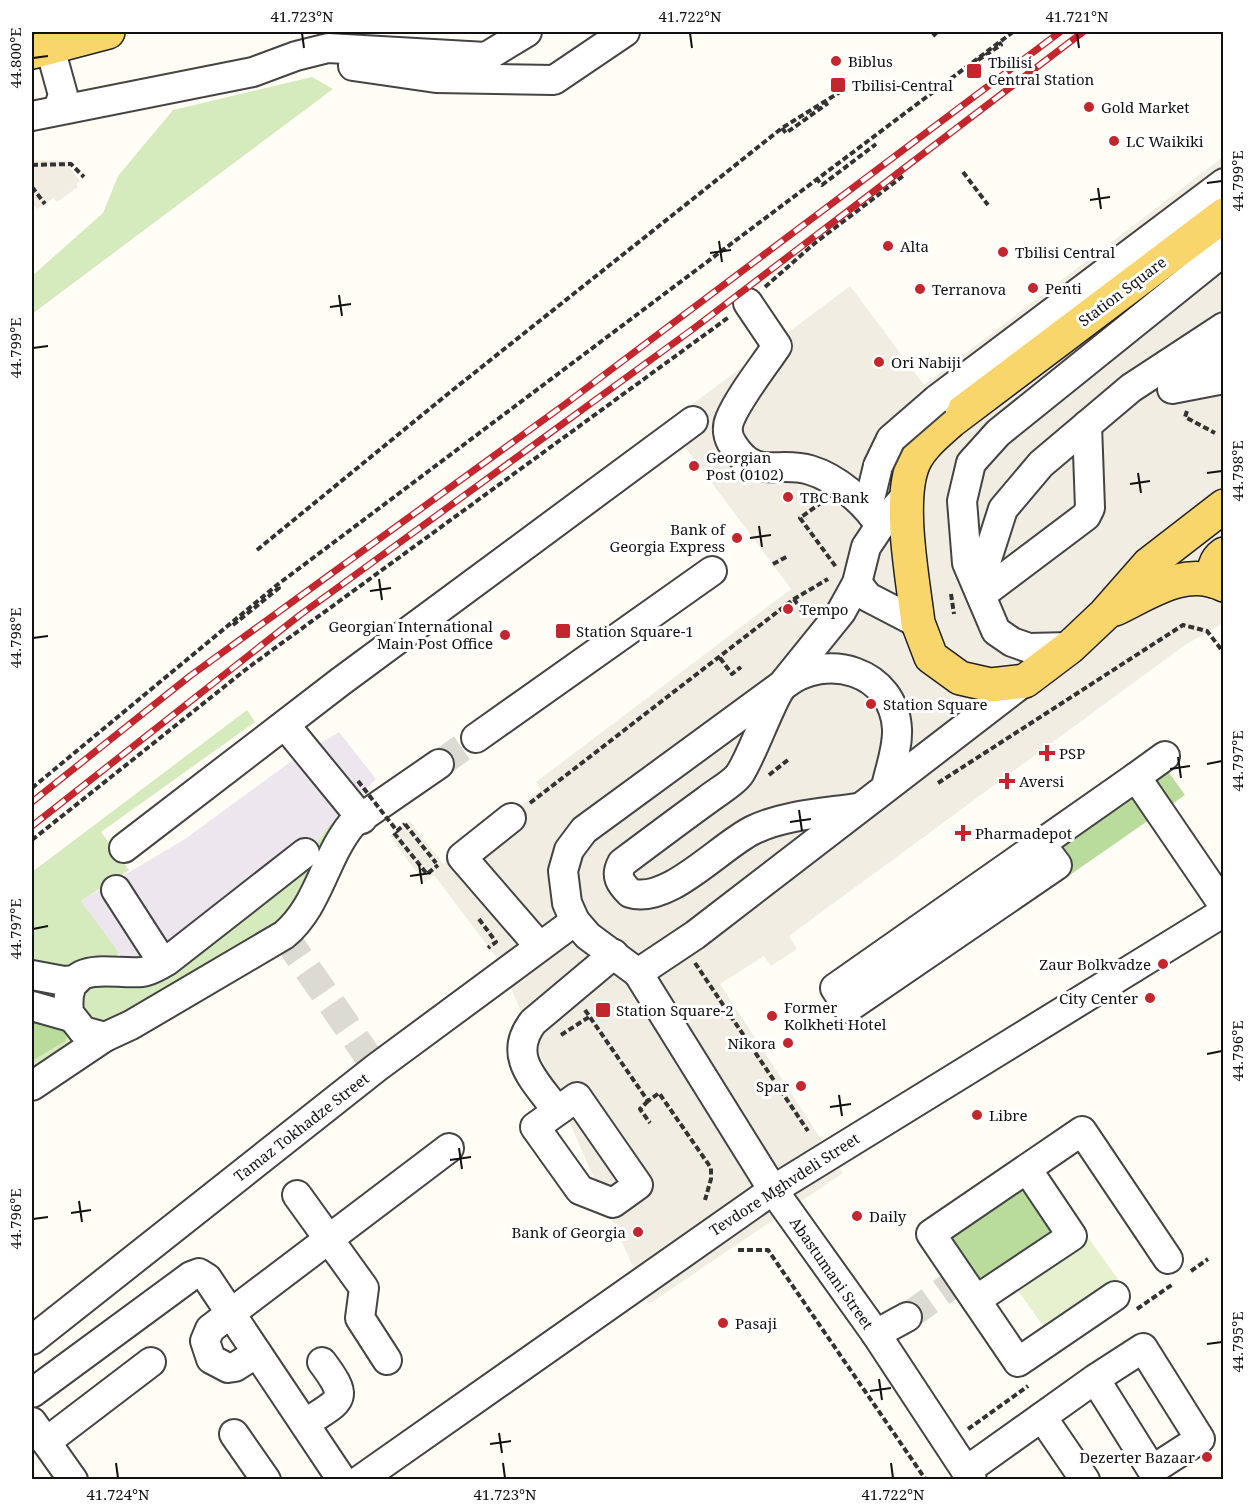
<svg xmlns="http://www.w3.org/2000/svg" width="1255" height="1511" font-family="'Noto Serif',serif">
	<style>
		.industrial { fill: #eee6ef }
		.green { fill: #d5ebbd }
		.forest { fill: #b9dc9c }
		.pitch { fill: #e6f2cf }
		.plaza { fill: #f1ede2 }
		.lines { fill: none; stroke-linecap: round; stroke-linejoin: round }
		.minor-tunnel { stroke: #dbdad3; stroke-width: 28; stroke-dasharray: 28 14; stroke-linecap: butt }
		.minor-casing { stroke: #444; stroke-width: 32 }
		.major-casing { stroke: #222; stroke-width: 36 }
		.path { stroke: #333; stroke-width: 4; stroke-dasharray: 6 3; stroke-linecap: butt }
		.minor { stroke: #fff; stroke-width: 28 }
		.major { stroke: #f9d66b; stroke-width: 33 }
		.rail-casing { stroke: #c4262e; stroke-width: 7 }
		.rail { stroke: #fff; stroke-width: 4.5; stroke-dasharray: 14; stroke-linecap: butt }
		.minor-bridge-casing { stroke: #444; stroke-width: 32; stroke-linecap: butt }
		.path-bridge { stroke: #333; stroke-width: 4; stroke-dasharray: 6 3; stroke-linecap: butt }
		.minor-bridge { stroke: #fff; stroke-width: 28 }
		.ticks { fill: none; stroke: #111; stroke-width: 2 }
		.poi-dot { fill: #c4262e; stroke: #fff; stroke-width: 2 }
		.labels { text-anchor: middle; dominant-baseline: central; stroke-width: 6; stroke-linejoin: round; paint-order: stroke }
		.poi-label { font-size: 15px; fill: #111; stroke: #fff; text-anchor: start }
		.street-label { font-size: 15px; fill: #111; stroke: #fff }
		.neatline { fill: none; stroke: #111; stroke-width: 2 }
		.ticks-label { font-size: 15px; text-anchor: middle; fill: #111 }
	</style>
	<rect width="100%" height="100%" fill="#fffdf5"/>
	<!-- industrial -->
	<polygon class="industrial" points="339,732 376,779 356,799 337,829 330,824 298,868 139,983 81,901 185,839 293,760"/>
	<!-- green -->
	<g class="green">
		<polygon points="312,77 333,89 32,314 32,276 103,213 118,176 173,110"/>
		<polygon points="247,710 255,722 101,832 129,870 81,901 119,953 114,961 32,969 32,872"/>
		<polygon points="330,824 337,829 285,919 126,1015 97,1024 81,1009 86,987 111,981 298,868"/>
		<polygon points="68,1030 90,1041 32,1081 32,1061 66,1041"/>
	</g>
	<!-- forest -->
	<g class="forest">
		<polygon points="1158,757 1185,795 1054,886 1048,876 848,1015"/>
		<polygon points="32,1014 68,1030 66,1041 32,1061"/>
		<polygon points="1024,1177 1064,1235 980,1292 941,1234"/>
	</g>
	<!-- pitch -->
	<polygon class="pitch" points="1089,1239 1118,1279 1047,1331 1018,1291"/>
	<!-- plaza -->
	<g class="plaza">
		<polygon points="1223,157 1223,623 1185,645 789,936 797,949 771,966 764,956 720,984 843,1173 649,1304 499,961 434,875 424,882 390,836 410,821 443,864 541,790 536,782 791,589 667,423 850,286 924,385"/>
		<polygon points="32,160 73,161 70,168 80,181 76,184 78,187 57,202 53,198 37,209 32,203"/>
	</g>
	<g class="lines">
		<!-- minor-tunnel -->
		<g class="minor-tunnel">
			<polyline points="439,764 476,738"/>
			<polyline points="284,935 376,1068"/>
			<polyline points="907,1317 949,1287"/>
		</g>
		<!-- minor casing -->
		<g class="minor-casing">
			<g id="minor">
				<polyline points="50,48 63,95 58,109"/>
				<polyline points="353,66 436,78 554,80 625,32"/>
				<polyline points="32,116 253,72 296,56 328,48 486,57 527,32"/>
				<path d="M748,303L777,346C763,367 739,397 730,419C726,428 728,438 733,445C756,481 777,460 810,470C837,478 866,503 880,526"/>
				<polyline points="1172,373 1224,357"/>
				<polyline points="1172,389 1224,379"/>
				<polyline points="936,400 1224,183"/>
				<polyline points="905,497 880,526 866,547 857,583 841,612 782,685 584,830 569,850 563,871 567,903 575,921 588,936 638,973 773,1190 876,1334 972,1480"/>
				<polyline points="868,507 878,466"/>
				<polyline points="857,583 868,597 918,623"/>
				<polyline points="978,587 1003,509 1041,464 1131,388 1224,327"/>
				<polyline points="981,595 1086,516 1090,508 1087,425"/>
				<polyline points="1070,647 1029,648 1012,642 996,631 967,563 962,501 971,463 998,433 1224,251"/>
				<polyline points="285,725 362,819"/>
				<polyline points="476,738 712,571"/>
				<polyline points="1136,777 1165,756"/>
				<path d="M857,808C824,813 784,815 753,830C720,846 668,905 630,893C620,883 615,876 622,863C650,842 678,821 707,800C717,792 732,784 739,775C752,757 773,694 784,685C826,651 894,671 897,729C898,748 890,768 886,787"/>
				<polyline points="511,818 462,857 539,946"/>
				<polyline points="1042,845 1057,865 848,1008 835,988 1136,777 1224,906"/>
				<polyline points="124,848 340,682 693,421"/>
				<polyline points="116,890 163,963"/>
				<polyline points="638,973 695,935 1025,681"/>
				<polyline points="32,975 64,981 77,980"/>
				<polyline points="32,1006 71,1017"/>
				<path d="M105,1037L83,1031L69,1013C63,956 109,975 142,972C151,971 159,965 167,961L305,853"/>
				<path d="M32,1086L105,1037L131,1025L284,935C319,906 324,858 352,824L439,764"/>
				<polygon points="577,1097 638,1185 613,1203 580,1190 535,1127"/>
				<path d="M557,1111C536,1081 506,1057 533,1022L614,954"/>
				<polyline points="297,1195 364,1288 360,1318 387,1360"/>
				<polyline points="1115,1296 1018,1362 931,1234 1082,1131 1168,1259"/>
				<polyline points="976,1300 1072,1236 1027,1169"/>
				<polyline points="876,1334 907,1317"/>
				<polyline points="32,1340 376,1068 575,921"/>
				<polyline points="257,1353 235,1367 228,1368 211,1359 205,1341 210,1329 449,1148"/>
				<polyline points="32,1393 191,1276 199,1273 207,1278 342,1480"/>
				<polyline points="1042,1417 1085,1480"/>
				<polyline points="32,1422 73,1480"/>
				<path d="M305,1424C340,1399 352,1402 322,1362"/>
				<polyline points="234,1434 266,1480"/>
				<polyline points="46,1442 151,1362"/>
				<polyline points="966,1471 1095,1379 1143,1348 1200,1439 1152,1470 1095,1379"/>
				<polyline points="360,1480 773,1190 1224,912"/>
			</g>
		</g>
		<!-- major casing -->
		<g class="major-casing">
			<g id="major">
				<polyline points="32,52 108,32"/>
				<path d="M1224,215L951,421C938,433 922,445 914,462C897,500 913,580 918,623L931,657L960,678L991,685L1025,681L1070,647L1105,614L1149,564L1224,506"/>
				<path d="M1214,581C1214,569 1214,561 1224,554"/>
				<path d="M1115,609C1149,593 1185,566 1224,585"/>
			</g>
		</g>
		<!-- path -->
		<g class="path">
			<polyline points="933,36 937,32"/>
			<polyline points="978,60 1001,45 999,42"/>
			<polyline points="782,128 786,133 828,103"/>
			<polyline points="32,165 71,164 84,177"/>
			<polyline points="963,172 988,205"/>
			<polyline points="816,178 822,185 876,144"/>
			<polyline points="32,187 45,204"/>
			<polyline points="765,287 815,243 903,176"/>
			<polyline points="1187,411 1185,417 1215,433"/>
			<polyline points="822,502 800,518 836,567"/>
			<polyline points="257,550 449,393 782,128 840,92"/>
			<polyline points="773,564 788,556"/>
			<polyline points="951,594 954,614"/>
			<polyline points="794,599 805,616"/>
			<polyline points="233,625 279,588 277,585"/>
			<polyline points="720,658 732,674 741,667"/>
			<polyline points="769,775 789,759"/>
			<polyline points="938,783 1183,625 1207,631 1224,653"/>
			<polyline points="32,788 277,585 1013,32"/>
			<polyline points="530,803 794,599 828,579"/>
			<polyline points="405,824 436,863"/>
			<polyline points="394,833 427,874 438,865"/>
			<polyline points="32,840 249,667 729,317"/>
			<polyline points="479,919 496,942 488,948"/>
			<polyline points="695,963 808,1131"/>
			<polyline points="585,1010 648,1101 659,1093 711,1168 711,1179 705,1200"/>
			<polyline points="561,1035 589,1017"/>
			<polyline points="648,1101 640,1109 650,1123"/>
			<polyline points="738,1250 768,1250 926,1480"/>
			<polyline points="1191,1271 1208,1259"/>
			<polyline points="1137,1309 1173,1284"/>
			<polyline points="968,1429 1028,1386"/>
		</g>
		<!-- minor -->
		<use href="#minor" class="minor"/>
		<!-- major -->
		<use href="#major" class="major"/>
		<!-- rail casing -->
		<g class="rail-casing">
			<g id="rail">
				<polyline points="32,802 190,676 564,405 1060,32"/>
				<polyline points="32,826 300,615 693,329 1083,32"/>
			</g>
		</g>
		<!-- rail -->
		<use href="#rail" class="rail"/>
		<!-- minor-bridge casing -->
		<g class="minor-bridge-casing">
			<polyline id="minor-bridge" points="878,466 891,439 936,400"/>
		</g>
		<!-- path-bridge -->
		<polyline class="path-bridge" points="358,781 397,831 405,824"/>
		<!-- minor-bridge -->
		<use href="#minor-bridge" class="minor-bridge"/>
	</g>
	<!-- ticks -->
	<path class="ticks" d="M302,33L304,48M690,33L692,48M1077,33L1079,48M33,58L48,56M1207,183L1222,181M1098,188L1101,209M1090,200L1110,197M719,241L722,262M710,253L731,250M339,295L342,316M330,307L351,304M33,348L48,346M1138,473L1141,493M1207,473L1222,471M1130,484L1150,481M759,526L762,547M750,538L771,535M379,579L382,600M370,591L391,588M33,638L48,636M1178,757L1181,778M1207,764L1222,761M1170,769L1190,766M799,810L802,831M790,822L811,819M419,864L422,884M410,876L431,873M33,929L48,926M1207,1054L1222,1051M839,1095L842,1116M830,1107L851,1104M459,1148L462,1169M450,1160L471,1157M79,1201L82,1222M71,1213L91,1210M33,1219L48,1217M1207,1344L1222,1342M879,1379L882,1400M870,1391L891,1388M499,1433L502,1453M490,1444L511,1441M116,1463L118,1478M503,1463L505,1478M891,1463L893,1478"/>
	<!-- markers -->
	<g class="poi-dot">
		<circle cx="836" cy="61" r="6"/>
		<rect x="966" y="63" width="16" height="16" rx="3"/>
		<rect x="830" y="77" width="16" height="16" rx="3"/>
		<circle cx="1089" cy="107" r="6"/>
		<circle cx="1114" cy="141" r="6"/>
		<circle cx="888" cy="246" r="6"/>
		<circle cx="1003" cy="252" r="6"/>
		<circle cx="1033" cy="288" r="6"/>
		<circle cx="920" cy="289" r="6"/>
		<circle cx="879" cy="362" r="6"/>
		<circle cx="694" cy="466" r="6"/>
		<circle cx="788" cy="497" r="6"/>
		<circle cx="737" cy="538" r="6"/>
		<circle cx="788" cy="609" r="6"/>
		<rect x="555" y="623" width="16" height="16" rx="3"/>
		<circle cx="505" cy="635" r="6"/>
		<circle cx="871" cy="704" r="6"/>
		<path d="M1044 744h6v6h6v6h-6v6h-6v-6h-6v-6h6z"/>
		<path d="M1004 772h6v6h6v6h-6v6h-6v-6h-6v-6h6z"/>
		<path d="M960 824h6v6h6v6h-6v6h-6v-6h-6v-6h6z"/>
		<circle cx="1163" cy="964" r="6"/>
		<circle cx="1150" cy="998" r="6"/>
		<rect x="595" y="1002" width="16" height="16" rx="3"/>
		<circle cx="772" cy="1016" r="6"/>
		<circle cx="788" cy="1043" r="6"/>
		<circle cx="801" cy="1086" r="6"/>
		<circle cx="977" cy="1115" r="6"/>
		<circle cx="857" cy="1216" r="6"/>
		<circle cx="638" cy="1232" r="6"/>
		<circle cx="723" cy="1323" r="6"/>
		<circle cx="1207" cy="1457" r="6"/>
	</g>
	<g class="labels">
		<!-- poi labels -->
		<g class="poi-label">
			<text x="848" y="61">Biblus</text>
			<text x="988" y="62">Tbilisi<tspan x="988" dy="17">Central Station</tspan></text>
			<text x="852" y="85">Tbilisi-Central</text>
			<text x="1101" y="107">Gold Market</text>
			<text x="1126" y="141">LC Waikiki</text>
			<text x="900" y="246">Alta</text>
			<text x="1015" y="252">Tbilisi Central</text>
			<text x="1045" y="288">Penti</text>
			<text x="932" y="289">Terranova</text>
			<text x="891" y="362">Ori Nabiji</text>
			<text x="706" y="457">Georgian<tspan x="706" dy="17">Post (0102)</tspan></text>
			<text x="800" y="497">TBC Bank</text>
			<text x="725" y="529" text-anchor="end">Bank of<tspan x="725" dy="17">Georgia Express</tspan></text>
			<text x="800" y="609">Tempo</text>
			<text x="493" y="626" text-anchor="end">Georgian International<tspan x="493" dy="17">Main Post Office</tspan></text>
			<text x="576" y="631">Station Square-1</text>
			<text x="883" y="704">Station Square</text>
			<text x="1059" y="753">PSP</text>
			<text x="1019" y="781">Aversi</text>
			<text x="975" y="833">Pharmadepot</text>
			<text x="1151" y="964" text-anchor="end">Zaur Bolkvadze</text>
			<text x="1138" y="998" text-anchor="end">City Center</text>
			<text x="784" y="1007">Former<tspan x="784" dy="17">Kolkheti Hotel</tspan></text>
			<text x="616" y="1010">Station Square-2</text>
			<text x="776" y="1043" text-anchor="end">Nikora</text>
			<text x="789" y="1086" text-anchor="end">Spar</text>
			<text x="989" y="1115">Libre</text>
			<text x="869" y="1216">Daily</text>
			<text x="626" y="1232" text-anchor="end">Bank of Georgia</text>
			<text x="735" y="1323">Pasaji</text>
			<text x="1195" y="1457" text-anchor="end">Dezerter Bazaar</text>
		</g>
		<!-- street labels -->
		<g class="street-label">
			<text transform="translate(1122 291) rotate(-37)">Station Square</text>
			<text transform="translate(301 1127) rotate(-38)">Tamaz Tokhadze Street</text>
			<text transform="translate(784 1184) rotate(-33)">Tevdore Mghvdeli Street</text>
			<text transform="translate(832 1273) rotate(55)">Abastumani Street</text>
		</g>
	</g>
	<!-- border -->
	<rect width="1255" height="1511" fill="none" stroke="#ffffff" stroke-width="66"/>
	<rect x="33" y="33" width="1189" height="1445" class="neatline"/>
	<g class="ticks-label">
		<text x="302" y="22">41.723°N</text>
		<text x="690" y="22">41.722°N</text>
		<text x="1077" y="22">41.721°N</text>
		<text transform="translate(16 58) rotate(-90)" y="5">44.800°E</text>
		<text transform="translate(1238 181) rotate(-90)" y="5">44.799°E</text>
		<text transform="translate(16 348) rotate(-90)" y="5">44.799°E</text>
		<text transform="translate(1238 471) rotate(-90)" y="5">44.798°E</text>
		<text transform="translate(16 638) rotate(-90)" y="5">44.798°E</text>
		<text transform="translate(1238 761) rotate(-90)" y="5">44.797°E</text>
		<text transform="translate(16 929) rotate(-90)" y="5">44.797°E</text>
		<text transform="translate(1238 1051) rotate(-90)" y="5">44.796°E</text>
		<text transform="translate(16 1219) rotate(-90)" y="5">44.796°E</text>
		<text transform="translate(1238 1342) rotate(-90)" y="5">44.795°E</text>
		<text x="118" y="1500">41.724°N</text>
		<text x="505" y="1500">41.723°N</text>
		<text x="893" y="1500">41.722°N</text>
	</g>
</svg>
